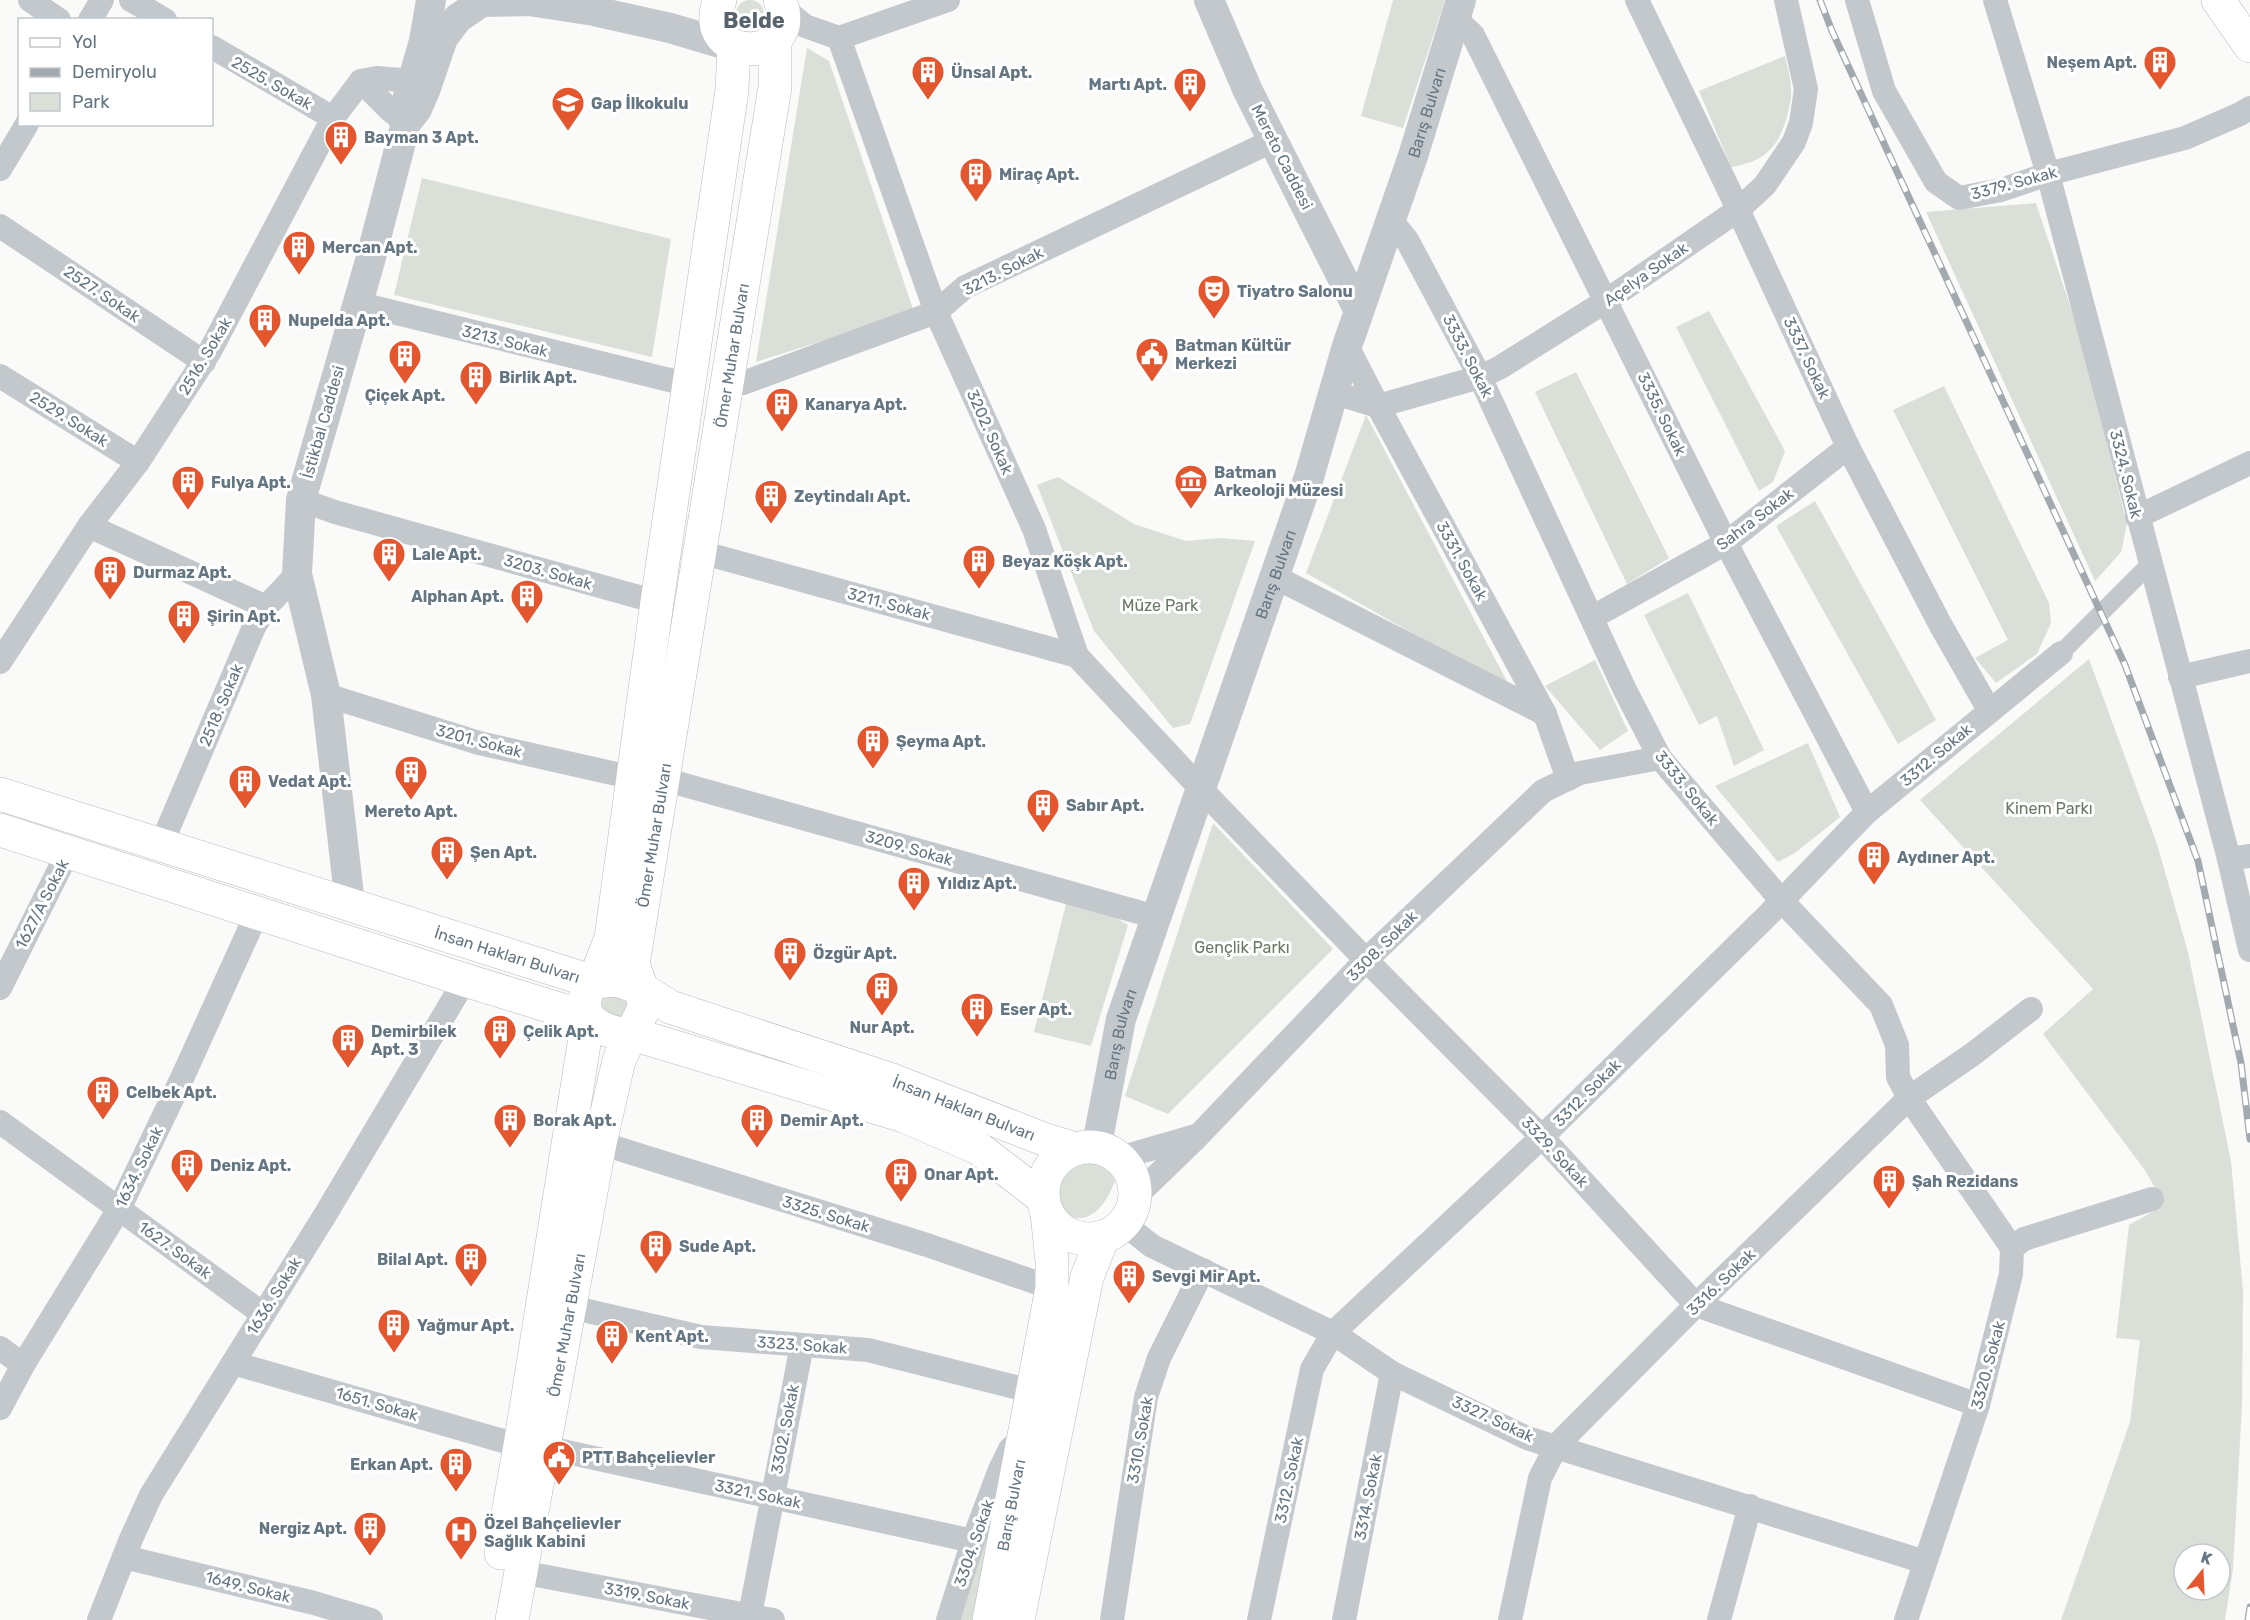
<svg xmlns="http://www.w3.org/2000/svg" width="2250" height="1620" font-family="Rubik,sans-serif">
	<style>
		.green { fill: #dadfd7; fill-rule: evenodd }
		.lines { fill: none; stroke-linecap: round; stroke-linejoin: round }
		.secondary-casing { stroke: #b3babf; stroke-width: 34 }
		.trunk-casing { stroke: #b4b9bd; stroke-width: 34 }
		.pedestrian { stroke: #c3c8cc; stroke-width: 18 }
		.minor { stroke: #c3c8cc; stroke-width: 24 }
		.tertiary { stroke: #c3c8cc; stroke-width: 30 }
		.secondary { stroke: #fff; stroke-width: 33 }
		.trunk { stroke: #fff; stroke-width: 33 }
		.rail-casing { stroke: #a2aab0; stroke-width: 7 }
		.rail { stroke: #fff; stroke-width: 4.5; stroke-dasharray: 14; stroke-linecap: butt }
		.labels { text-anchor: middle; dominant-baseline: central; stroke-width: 6; stroke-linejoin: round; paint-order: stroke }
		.poi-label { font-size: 16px; font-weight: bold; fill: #657683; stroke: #fff; text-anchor: start }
		.street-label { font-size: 16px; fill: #657683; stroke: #fff }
		.park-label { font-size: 16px; fill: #687a64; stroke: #fff }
		.district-label { font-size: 22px; font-weight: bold; fill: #57646e; stroke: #fff }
	</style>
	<rect width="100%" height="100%" fill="#fafaf8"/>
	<!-- green -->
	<g class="green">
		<circle cx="750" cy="14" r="14"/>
		<polygon points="1393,0 1445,0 1403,128 1361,116"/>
		<polygon points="807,48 829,61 914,312 756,362"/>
		<path d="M1785,56C1787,66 1791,78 1791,89C1792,98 1789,108 1787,117C1777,149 1765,161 1731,167L1699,91Z"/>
		<polygon points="422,178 671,239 652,357 394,295"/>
		<polygon points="2036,203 2080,336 2127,524 2121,552 2095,581 1926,212"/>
		<polygon points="1709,311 1785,451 1773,482 1759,491 1676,327"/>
		<polygon points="1576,372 1669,558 1627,584 1535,392"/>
		<polygon points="1944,386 2049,603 2051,623 2037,654 1996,683 1975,658 2008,640 1893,410"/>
		<polygon points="1366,415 1511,689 1306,573"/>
		<polygon points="1058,477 1134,524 1186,541 1221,538 1255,541 1190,724 1173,728 1094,631 1037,485"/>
		<polygon points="1815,501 1936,720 1898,744 1776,526"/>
		<polygon points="1688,593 1764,750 1734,766 1717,716 1699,725 1644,615"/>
		<path d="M2089,659L2157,844L2188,952L2231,1161L2243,1291L2242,1405L2233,1569L2225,1620H2061L2130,1422L2140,1340L2116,1338L2129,1225L2159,1208L2157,1191L2144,1169L2043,1034L2093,989L1920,800ZM2184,1554H2220V1590H2184Z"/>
		<polygon points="1595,660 1628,731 1600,750 1545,686"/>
		<polygon points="1808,743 1840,817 1795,853 1778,862 1715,786"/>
		<polygon points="1213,823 1333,949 1168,1114 1125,1096"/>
		<polygon points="1066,904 1113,916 1128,925 1091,1046 1034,1032"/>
		<polygon points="626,993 633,1013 610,1022 600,1005 605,995"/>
		<path d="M1073,1158C1096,1158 1106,1158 1115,1181C1084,1263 1022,1188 1073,1158Z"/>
		<polygon points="993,1510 972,1620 957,1620"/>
	</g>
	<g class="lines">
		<!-- secondary casing -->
		<g class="secondary-casing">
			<g id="secondary">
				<path d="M720,0C693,63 805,67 780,0"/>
				<path id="s2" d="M0,794L594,982L617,980L642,989L670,1007L892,1080L1046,1140L1076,1149"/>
				<path d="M0,830L465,980L588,1018C602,1030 613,1034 632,1034L904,1116L978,1148L1043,1198"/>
				<circle cx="1089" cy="1193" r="46"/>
				<polyline points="501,1553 520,1446 587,1025 588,1018 584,1004 587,990 594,982 611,938 657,602 732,90 734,47"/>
				<path id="s3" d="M512,1620L600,1143L619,1060L644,1008L642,989L633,964L775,87V40"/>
				<path id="s4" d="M989,1620L1052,1288V1261L1047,1213"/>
				<polyline points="1018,1620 1087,1277 1103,1237"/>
			</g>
		</g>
		<!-- trunk casing -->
		<g class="trunk-casing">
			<polyline id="trunk" points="2218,0 2250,46"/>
		</g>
		<!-- pedestrian -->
		<polyline class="pedestrian" points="2061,653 2150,564"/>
		<!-- minor -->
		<g class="minor">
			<polyline points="30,0 59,20"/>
			<polyline points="131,0 165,20"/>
			<polyline points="1637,0 1728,188 1848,447 1940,624 1989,710"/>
			<polyline points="1857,0 1884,91 1936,182 1959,198 2001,190 2048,174 2185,138 2240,114 2250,108"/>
			<polyline points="1995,0 2048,174 2229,859 2250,950"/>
			<polyline points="784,9 805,26 839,38 948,0"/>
			<polyline points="1455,18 1473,35 1726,543 1867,812"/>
			<polyline points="90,20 102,0"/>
			<polyline points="839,38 936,312 1034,529 1077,656 1201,789 1366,960 1542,1137 1696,1305 1978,1405"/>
			<polyline points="212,47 333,118"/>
			<polyline points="361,81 390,110 406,123"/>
			<polyline points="0,169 27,124"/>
			<polyline points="1391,220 1407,240 1480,377 1624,688 1660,758 1781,900 1881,1005 1897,1045 1898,1077 1909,1098 2012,1248"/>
			<polyline points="0,226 204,362"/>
			<polyline points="356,303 690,385"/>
			<polyline points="1347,346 1378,406 1545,714 1568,779"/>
			<polyline points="0,376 138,462"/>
			<polyline points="727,384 743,383 936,312 965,287 1274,140"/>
			<polyline points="1335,393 1378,406 1480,377 1499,368 1606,301 1738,210 1765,185 1794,142 1801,123 1806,89 1786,0"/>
			<polyline points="301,500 335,512 657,602"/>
			<polyline points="2137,517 2250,463"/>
			<polyline points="89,526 266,607"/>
			<polyline points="700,552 1077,656"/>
			<polyline points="1275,577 1545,714"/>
			<polyline points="1593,617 1726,543 1848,447"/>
			<polyline points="0,662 89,526 138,462 210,351 333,118 361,81 377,78 413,81"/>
			<polyline points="2180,677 2250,661"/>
			<polyline points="326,695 479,743 634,778"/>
			<polyline points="663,779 1156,917"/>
			<polyline points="161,845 254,627 266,607 297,574"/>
			<polyline points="2229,859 2250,856"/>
			<polyline points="0,988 68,852"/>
			<polyline points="0,1122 263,1314"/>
			<polyline points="600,1143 927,1245 1052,1288"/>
			<polyline points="1119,1158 1199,1135 1366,960 1543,791 1580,773 1660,758"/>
			<polyline points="1135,1197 1196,1138"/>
			<polyline points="1124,1224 1152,1246 1333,1333 1392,1373 1527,1438 1925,1562"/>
			<polyline points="570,1307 701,1337 868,1350 1015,1387 1032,1393"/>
			<polyline points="0,1348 23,1365"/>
			<polyline points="233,1363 520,1446"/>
			<polyline points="0,1408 23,1365 119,1209 183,1076 257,913"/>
			<polyline points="544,1447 973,1541"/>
			<polyline points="124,1557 314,1603 371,1620"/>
			<polyline points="521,1572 773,1620"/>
			<polyline points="99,1620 131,1539 151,1495 325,1215 465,980"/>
			<polyline points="749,1620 802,1345"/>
			<polyline points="948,1620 973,1541 999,1472 1010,1449 1021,1440"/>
			<polyline points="1112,1620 1146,1397 1159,1358 1203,1270"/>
			<polyline points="1259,1620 1312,1369 1333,1333 1542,1137 1768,915 1867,812 2061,653"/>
			<polyline points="1344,1620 1392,1373"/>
			<polyline points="1510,1620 1540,1478 1557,1445 1696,1305 1909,1098 1973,1054 2031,1009"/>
			<polyline points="1719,1620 1750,1506"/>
			<polyline points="1906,1620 1978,1405 2011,1274 2012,1248 2024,1239 2152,1199"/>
		</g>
		<!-- tertiary -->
		<g class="tertiary">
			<polyline points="431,0 424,41 407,100 406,123 417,109 426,88 443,38 458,18 482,2 529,1 594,11 670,28 734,47"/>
			<polyline points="1209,0 1248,91 1359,311"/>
			<polyline points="350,904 326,695 297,574 301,500 370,261 406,123"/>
			<path id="s1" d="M1091,1147L1099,1134L1121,1019L1309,477L1347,346L1413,156L1461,0"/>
		</g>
		<!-- secondary -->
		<use href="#secondary" class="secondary"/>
		<!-- trunk -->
		<use href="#trunk" class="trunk"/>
		<!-- rail casing -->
		<g class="rail-casing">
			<g id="rail">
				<polyline points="1820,0 1832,31 2125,665 2198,861 2241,1063 2250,1139"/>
				<polyline points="2248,1620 2250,1607"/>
			</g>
		</g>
		<!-- rail -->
		<use href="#rail" class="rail"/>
	</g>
	<!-- icons -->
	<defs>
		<g id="building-pin" transform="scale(1.725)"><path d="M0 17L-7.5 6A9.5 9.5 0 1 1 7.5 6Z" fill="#e4572e" stroke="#fff"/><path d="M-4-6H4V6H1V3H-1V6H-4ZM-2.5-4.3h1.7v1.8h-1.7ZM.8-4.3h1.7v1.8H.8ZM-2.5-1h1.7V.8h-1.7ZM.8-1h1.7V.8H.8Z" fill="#fff"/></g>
		<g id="school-pin" transform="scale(1.725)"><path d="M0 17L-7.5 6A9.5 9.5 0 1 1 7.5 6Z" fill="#e4572e" stroke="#fff"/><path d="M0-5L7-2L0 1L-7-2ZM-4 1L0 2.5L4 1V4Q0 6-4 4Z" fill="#fff"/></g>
		<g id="theatre-pin" transform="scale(1.725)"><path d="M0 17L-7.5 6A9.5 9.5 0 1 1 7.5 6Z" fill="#e4572e" stroke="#fff"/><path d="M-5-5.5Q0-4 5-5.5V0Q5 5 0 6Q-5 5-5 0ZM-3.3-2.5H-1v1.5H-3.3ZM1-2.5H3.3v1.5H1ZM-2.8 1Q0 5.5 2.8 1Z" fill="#fff"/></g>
		<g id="civic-pin" transform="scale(1.725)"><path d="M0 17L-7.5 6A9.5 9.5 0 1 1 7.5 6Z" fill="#e4572e" stroke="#fff"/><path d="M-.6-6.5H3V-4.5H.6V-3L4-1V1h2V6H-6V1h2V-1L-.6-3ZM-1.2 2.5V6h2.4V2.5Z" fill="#fff"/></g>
		<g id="museum-pin" transform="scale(1.725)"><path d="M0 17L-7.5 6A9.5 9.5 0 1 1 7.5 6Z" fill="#e4572e" stroke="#fff"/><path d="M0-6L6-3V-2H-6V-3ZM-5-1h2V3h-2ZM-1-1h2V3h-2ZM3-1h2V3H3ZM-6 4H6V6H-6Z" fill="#fff"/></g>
		<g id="hospital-pin" transform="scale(1.725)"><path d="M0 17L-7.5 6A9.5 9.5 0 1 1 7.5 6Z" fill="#e4572e" stroke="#fff"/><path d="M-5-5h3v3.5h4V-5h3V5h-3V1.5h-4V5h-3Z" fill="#fff"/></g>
	</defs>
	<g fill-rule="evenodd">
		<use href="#building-pin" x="2160" y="62"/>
		<use href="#building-pin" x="928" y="72"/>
		<use href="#building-pin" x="1190" y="84"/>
		<use href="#school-pin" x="568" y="103"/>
		<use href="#building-pin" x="341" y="137"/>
		<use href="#building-pin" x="976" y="174"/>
		<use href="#building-pin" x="299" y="247"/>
		<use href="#theatre-pin" x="1214" y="291"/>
		<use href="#building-pin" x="265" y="320"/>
		<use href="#civic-pin" x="1152" y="354"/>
		<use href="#building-pin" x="405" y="356"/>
		<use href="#building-pin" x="476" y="377"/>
		<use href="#building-pin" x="782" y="404"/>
		<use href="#museum-pin" x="1191" y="481"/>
		<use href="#building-pin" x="188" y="482"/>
		<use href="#building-pin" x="771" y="496"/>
		<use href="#building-pin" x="389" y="554"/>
		<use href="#building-pin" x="979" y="561"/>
		<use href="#building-pin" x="110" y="572"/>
		<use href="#building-pin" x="527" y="596"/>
		<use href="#building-pin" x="184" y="616"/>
		<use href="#building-pin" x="873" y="741"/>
		<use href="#building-pin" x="411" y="772"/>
		<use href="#building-pin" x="245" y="781"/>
		<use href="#building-pin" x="1043" y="805"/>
		<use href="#building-pin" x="447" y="852"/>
		<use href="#building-pin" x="1874" y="857"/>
		<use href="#building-pin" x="914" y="883"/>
		<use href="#building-pin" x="790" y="953"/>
		<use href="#building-pin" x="882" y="988"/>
		<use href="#building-pin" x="977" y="1009"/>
		<use href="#building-pin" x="500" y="1031"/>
		<use href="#building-pin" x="348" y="1040"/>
		<use href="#building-pin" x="103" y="1092"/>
		<use href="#building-pin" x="510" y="1120"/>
		<use href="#building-pin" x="757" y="1120"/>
		<use href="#building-pin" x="187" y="1165"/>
		<use href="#building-pin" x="901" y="1174"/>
		<use href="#building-pin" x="1889" y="1181"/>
		<use href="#building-pin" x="656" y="1246"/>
		<use href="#building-pin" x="471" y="1259"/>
		<use href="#building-pin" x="1129" y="1276"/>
		<use href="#building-pin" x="394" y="1325"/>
		<use href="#building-pin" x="612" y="1336"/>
		<use href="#civic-pin" x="559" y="1457"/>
		<use href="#building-pin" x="456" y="1464"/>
		<use href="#building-pin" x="370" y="1528"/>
		<use href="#hospital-pin" x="461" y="1532"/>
	</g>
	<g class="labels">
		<!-- poi labels -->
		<g class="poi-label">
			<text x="2137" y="62" text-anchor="end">Neşem Apt.</text>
			<text x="951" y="72">Ünsal Apt.</text>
			<text x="1167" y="84" text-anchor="end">Martı Apt.</text>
			<text x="591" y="103">Gap İlkokulu</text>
			<text x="364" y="137">Bayman 3 Apt.</text>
			<text x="999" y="174">Miraç Apt.</text>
			<text x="322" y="247">Mercan Apt.</text>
			<text x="1237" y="291">Tiyatro Salonu</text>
			<text x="288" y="320">Nupelda Apt.</text>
			<text x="1175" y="345">Batman Kültür<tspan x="1175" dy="18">Merkezi</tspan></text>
			<text x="499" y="377">Birlik Apt.</text>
			<text x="405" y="395" text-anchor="middle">Çiçek Apt.</text>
			<text x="805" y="404">Kanarya Apt.</text>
			<text x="1214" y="472">Batman<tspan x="1214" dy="18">Arkeoloji Müzesi</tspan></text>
			<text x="211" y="482">Fulya Apt.</text>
			<text x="794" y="496">Zeytindalı Apt.</text>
			<text x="412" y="554">Lale Apt.</text>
			<text x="1002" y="561">Beyaz Köşk Apt.</text>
			<text x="133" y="572">Durmaz Apt.</text>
			<text x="504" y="596" text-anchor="end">Alphan Apt.</text>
			<text x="207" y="616">Şirin Apt.</text>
			<text x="896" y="741">Şeyma Apt.</text>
			<text x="268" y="781">Vedat Apt.</text>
			<text x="1066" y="805">Sabır Apt.</text>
			<text x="411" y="811" text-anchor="middle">Mereto Apt.</text>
			<text x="470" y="852">Şen Apt.</text>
			<text x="1897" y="857">Aydıner Apt.</text>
			<text x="937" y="883">Yıldız Apt.</text>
			<text x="813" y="953">Özgür Apt.</text>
			<text x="1000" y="1009">Eser Apt.</text>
			<text x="882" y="1027" text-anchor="middle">Nur Apt.</text>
			<text x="371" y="1031">Demirbilek<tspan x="371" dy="18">Apt. 3</tspan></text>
			<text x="523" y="1031">Çelik Apt.</text>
			<text x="126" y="1092">Celbek Apt.</text>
			<text x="533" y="1120">Borak Apt.</text>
			<text x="780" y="1120">Demir Apt.</text>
			<text x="210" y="1165">Deniz Apt.</text>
			<text x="924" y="1174">Onar Apt.</text>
			<text x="1912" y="1181">Şah Rezidans</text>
			<text x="679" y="1246">Sude Apt.</text>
			<text x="448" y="1259" text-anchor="end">Bilal Apt.</text>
			<text x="1152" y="1276">Sevgi Mir Apt.</text>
			<text x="417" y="1325">Yağmur Apt.</text>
			<text x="635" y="1336">Kent Apt.</text>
			<text x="582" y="1457">PTT Bahçelievler</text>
			<text x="433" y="1464" text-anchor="end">Erkan Apt.</text>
			<text x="484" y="1523">Özel Bahçelievler<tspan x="484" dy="18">Sağlık Kabini</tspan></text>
			<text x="347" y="1528" text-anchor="end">Nergiz Apt.</text>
		</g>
		<!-- street labels -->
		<g class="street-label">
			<text transform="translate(272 83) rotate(30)">2525. Sokak</text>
			<text stroke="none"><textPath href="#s1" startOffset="1089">Barış Bulvarı</textPath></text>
			<text transform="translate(1282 157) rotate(63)">Mereto Caddesi</text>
			<text transform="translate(2014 183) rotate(-15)">3379. Sokak</text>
			<text transform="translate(1003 271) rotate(-27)">3213. Sokak</text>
			<text transform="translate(1646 274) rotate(-35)">Açelya Sokak</text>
			<text transform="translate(102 294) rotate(34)">2527. Sokak</text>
			<text transform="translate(505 341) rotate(14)">3213. Sokak</text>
			<text stroke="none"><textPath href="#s3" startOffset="1290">Ömer Muhar Bulvarı</textPath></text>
			<text transform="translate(205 356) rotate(-59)">2516. Sokak</text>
			<text transform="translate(1468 356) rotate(63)">3333. Sokak</text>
			<text transform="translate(1807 358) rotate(65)">3337. Sokak</text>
			<text transform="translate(1662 414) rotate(64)">3335. Sokak</text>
			<text transform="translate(69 419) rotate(32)">2529. Sokak</text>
			<text transform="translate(323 422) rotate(-74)">İstikbal Caddesi</text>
			<text transform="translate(990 432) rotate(66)">3202. Sokak</text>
			<text transform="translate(2126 474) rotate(76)">3324. Sokak</text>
			<text transform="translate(1755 519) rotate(-37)">Sahra Sokak</text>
			<text transform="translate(1462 561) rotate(61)">3331. Sokak</text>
			<text transform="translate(548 572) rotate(16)">3203. Sokak</text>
			<text stroke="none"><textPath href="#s1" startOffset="603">Barış Bulvarı</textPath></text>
			<text transform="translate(889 604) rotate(15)">3211. Sokak</text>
			<text transform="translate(221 705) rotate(-67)">2518. Sokak</text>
			<text transform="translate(479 741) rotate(15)">3201. Sokak</text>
			<text transform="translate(1936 755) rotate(-40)">3312. Sokak</text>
			<text transform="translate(1687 788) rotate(51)">3333. Sokak</text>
			<text stroke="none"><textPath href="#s3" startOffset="804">Ömer Muhar Bulvarı</textPath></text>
			<text transform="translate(909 848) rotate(16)">3209. Sokak</text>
			<text transform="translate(42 904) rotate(-63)">1627/A Sokak</text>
			<text transform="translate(1382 946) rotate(-45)">3308. Sokak</text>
			<text stroke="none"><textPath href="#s2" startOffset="532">İnsan Hakları Bulvarı</textPath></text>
			<text stroke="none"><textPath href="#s1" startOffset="117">Barış Bulvarı</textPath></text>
			<text transform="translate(1587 1093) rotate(-45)">3312. Sokak</text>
			<text stroke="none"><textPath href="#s2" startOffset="1017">İnsan Hakları Bulvarı</textPath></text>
			<text transform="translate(1555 1152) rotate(47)">3329. Sokak</text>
			<text transform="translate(139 1167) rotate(-64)">1634. Sokak</text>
			<text transform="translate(826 1214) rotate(17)">3325. Sokak</text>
			<text transform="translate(175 1250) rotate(36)">1627. Sokak</text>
			<text transform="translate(1721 1282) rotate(-44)">3316. Sokak</text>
			<text transform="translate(274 1296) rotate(-58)">1636. Sokak</text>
			<text stroke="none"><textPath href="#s3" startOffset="300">Ömer Muhar Bulvarı</textPath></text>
			<text transform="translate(802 1345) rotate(4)">3323. Sokak</text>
			<text transform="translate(1988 1365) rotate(-75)">3320. Sokak</text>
			<text transform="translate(377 1404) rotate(16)">1651. Sokak</text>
			<text transform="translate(1493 1419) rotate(25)">3327. Sokak</text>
			<text transform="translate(785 1429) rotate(-79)">3302. Sokak</text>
			<text transform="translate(1140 1440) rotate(-80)">3310. Sokak</text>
			<text transform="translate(1289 1480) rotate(-78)">3312. Sokak</text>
			<text transform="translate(758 1494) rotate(12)">3321. Sokak</text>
			<text transform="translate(1368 1497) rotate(-79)">3314. Sokak</text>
			<text stroke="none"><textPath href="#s4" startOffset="117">Barış Bulvarı</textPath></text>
			<text transform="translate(974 1543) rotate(-71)">3304. Sokak</text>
			<text transform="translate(248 1587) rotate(14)">1649. Sokak</text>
			<text transform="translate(647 1596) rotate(11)">3319. Sokak</text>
		</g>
		<!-- park labels -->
		<g class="park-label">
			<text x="1160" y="605">Müze Park</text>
			<text x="2049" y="808">Kinem Parkı</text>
			<text x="1242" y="947">Gençlik Parkı</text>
		</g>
		<!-- district labels -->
		<g class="district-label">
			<text x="754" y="20">Belde</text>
		</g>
	</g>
	<!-- legend -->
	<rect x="18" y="18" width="195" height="108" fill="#ffffff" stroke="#c1c8cd" stroke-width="1.5"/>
	<rect x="30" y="38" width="30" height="9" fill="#ffffff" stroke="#c1c8cd" stroke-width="1.5"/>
	<text x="72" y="48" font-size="18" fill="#657683">Yol</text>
	<rect x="30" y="68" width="30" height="9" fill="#a2aab0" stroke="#c1c8cd" stroke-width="1.5"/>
	<text x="72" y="78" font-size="18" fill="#657683">Demiryolu</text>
	<rect x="30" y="93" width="30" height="18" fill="#dadfd7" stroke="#c1c8cd" stroke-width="1.5"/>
	<text x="72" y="108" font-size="18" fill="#657683">Park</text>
	<!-- north arrow -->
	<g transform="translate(2202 1572) rotate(18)"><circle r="28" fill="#ffffff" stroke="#c1c8cd" stroke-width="1.5"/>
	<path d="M0-4.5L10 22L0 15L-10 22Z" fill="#e4572e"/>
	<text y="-9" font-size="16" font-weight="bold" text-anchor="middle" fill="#657683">K</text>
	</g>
</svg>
